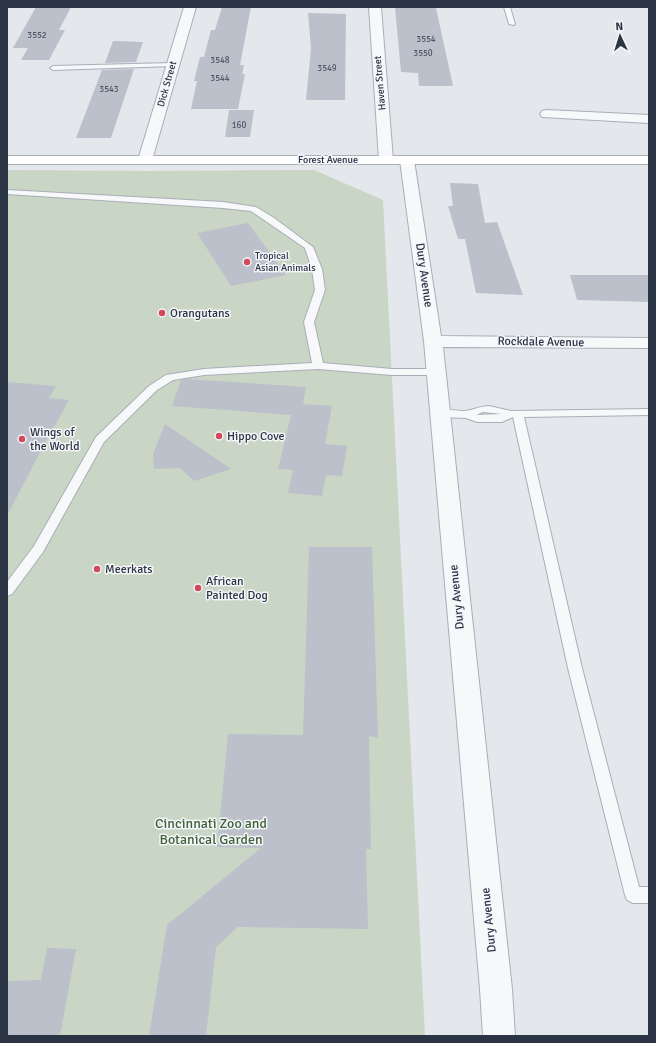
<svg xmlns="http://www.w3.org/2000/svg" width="656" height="1043" font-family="Signika,sans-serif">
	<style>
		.green { fill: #c9d6c5 }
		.building { fill: #bbc0ca }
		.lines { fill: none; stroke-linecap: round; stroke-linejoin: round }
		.lane-casing { stroke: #a9aeb7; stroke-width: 2 }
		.street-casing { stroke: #a9aeb7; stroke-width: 2 }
		.secondary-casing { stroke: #a9aeb7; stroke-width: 2 }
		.lane { fill: #f7f8fa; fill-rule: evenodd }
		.street { fill: #f7f8fa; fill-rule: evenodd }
		.secondary { fill: #fff; fill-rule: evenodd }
		.poi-dot { fill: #d1495b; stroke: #f4f6f9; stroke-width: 1.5 }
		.labels { text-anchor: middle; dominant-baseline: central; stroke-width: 3; stroke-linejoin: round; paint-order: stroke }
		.far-number-label { font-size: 9px; fill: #4f5766 }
		.far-street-label { font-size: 10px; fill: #2b3445; stroke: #f4f6f9 }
		.far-poi-label { font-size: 10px; fill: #2b3445; stroke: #f4f6f9; text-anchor: start }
		.street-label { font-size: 12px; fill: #2b3445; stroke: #f4f6f9 }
		.poi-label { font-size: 12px; fill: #2b3445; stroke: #f4f6f9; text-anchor: start }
		.near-park-label { font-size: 14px; fill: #3f6138; stroke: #f4f6f9 }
	</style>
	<rect width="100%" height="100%" fill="#e4e7ec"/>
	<!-- green -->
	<polygon class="green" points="7,170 150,171 314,170 383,200 425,1036 7,1036"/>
	<!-- building -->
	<g class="building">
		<polygon points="36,7 71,7 59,30 65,30 49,60 21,60 28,48 13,48"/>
		<polygon points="222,7 251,7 240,65 244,65 242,74 245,74 238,109 191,109 197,81 194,81 200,57 204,57 211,30 215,30"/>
		<polygon points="395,7 436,8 453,86 419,86 418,73 401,72"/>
		<polygon points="308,13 346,14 345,100 306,100 311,49"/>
		<polygon points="113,41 143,42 136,62 105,63"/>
		<polygon points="134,69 111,138 76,138 102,70"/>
		<polygon points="229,110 254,110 250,137 225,137"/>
		<polygon points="450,183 478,184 485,223 497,222 523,295 476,293 465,239 458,239 448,206 453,206"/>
		<polygon points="248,223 286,275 231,286 197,233"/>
		<polygon points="570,275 649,275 649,302 577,300"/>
		<polygon points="188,379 306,387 303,404 332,406 325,444 347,446 342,476 326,475 322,496 288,493 293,470 278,469 291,415 172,406 181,380"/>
		<polygon points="7,382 56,386 49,398 69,400 53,429 52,429 7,516"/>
		<polygon points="165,424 231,469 194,481 180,468 154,469 153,454"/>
		<polygon points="309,547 372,547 378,738 369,736 371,849 366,849 368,929 238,927 216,947 206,1036 149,1036 167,925 261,848 217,847 228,734 303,735"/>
		<polygon points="47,948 76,949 60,1036 7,1036 7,981 41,980"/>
	</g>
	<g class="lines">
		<!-- lane casing -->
		<g class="lane-casing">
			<g id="lane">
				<polygon points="504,7 510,7 515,24 514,25 509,24"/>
				<polygon points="172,63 175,65 174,66 53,70 50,68 53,66"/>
				<polygon points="7,190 223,202 256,207 274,218 313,247 322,269 325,290 314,322 323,363 392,369 436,369 441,372 436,375 392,375 318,369 204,375 173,380 157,390 104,442 43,552 12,594 7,596 7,582 34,546 96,437 149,386 166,375 204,369 312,363 304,322 315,290 312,269 305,248 251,211 223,208 7,194"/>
				<path d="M489,406L511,411L649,409V415L524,417L582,668L639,887H649V903H633L627,900L625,895L568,668L513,417L502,422H477L466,418L440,417L435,414C440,407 455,411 463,411C471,411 480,406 489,406ZM483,412L502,414L476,415Z"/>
			</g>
		</g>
		<!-- street casing -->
		<g class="street-casing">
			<g id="street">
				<polygon points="184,7 196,7 152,160 150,163 145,164 140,163 138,160"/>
				<polygon points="369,7 381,7 393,160 391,163 386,164 381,163 379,160"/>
				<polygon points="547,110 649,115 649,123 542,117 540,114 542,111"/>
				<polygon points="407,156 412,157 414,160 441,336 649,338 649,348 443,347 512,989 515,1036 483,1036 480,989 424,341 400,160 402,157"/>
			</g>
		</g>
		<!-- secondary casing -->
		<g class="secondary-casing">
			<rect id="secondary" x="7" y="156" width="642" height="8"/>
		</g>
		<!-- lane -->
		<use href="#lane" class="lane"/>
		<!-- street -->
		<use href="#street" class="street"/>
		<!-- secondary -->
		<use href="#secondary" class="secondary"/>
	</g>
	<!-- markers -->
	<g class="poi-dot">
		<circle cx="247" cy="262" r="4"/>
		<circle cx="162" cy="313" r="4"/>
		<circle cx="219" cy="436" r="4"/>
		<circle cx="22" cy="439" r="4"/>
		<circle cx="97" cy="569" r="4"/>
		<circle cx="198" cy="588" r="4"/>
	</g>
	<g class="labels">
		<!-- far-number labels -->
		<g class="far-number-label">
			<text x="37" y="35">3552</text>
			<text x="426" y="39">3554</text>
			<text x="423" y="53">3550</text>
			<text x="220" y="60">3548</text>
			<text x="327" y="68">3549</text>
			<text x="220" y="78">3544</text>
			<text x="109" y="89">3543</text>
			<text x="239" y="125">160</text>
		</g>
		<!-- far-street labels -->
		<g class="far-street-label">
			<text transform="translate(380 83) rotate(-95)">Haven Street</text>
			<text transform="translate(167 84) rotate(-74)">Dick Street</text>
			<text x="328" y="160">Forest Avenue</text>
		</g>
		<!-- far-poi labels -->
		<g class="far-poi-label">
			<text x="255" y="256">Tropical<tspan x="255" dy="12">Asian Animals</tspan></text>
		</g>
		<!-- street labels -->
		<g class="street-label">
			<text transform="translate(424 275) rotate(82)">Dury Avenue</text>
			<text transform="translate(541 342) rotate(1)">Rockdale Avenue</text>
			<text transform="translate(457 597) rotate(-96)">Dury Avenue</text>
			<text transform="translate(489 920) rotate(-96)">Dury Avenue</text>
		</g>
		<!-- poi labels -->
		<g class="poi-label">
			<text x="170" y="313">Orangutans</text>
			<text x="30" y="432">Wings of<tspan x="30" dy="14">the World</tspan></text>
			<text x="227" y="436">Hippo Cove</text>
			<text x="105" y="569">Meerkats</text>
			<text x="206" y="581">African<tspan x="206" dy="14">Painted Dog</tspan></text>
		</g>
		<!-- near-park labels -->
		<g class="near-park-label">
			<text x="211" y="823">Cincinnati Zoo and<tspan x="211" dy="16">Botanical Garden</tspan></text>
		</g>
	</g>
	<!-- border -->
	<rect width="656" height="1043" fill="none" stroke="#2b3445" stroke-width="16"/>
	<!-- north arrow -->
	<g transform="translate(620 36) rotate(356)" stroke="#f4f6f9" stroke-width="3" paint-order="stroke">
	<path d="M0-3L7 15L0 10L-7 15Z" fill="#2b3445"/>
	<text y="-6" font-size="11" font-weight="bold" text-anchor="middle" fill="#2b3445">N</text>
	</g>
</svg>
